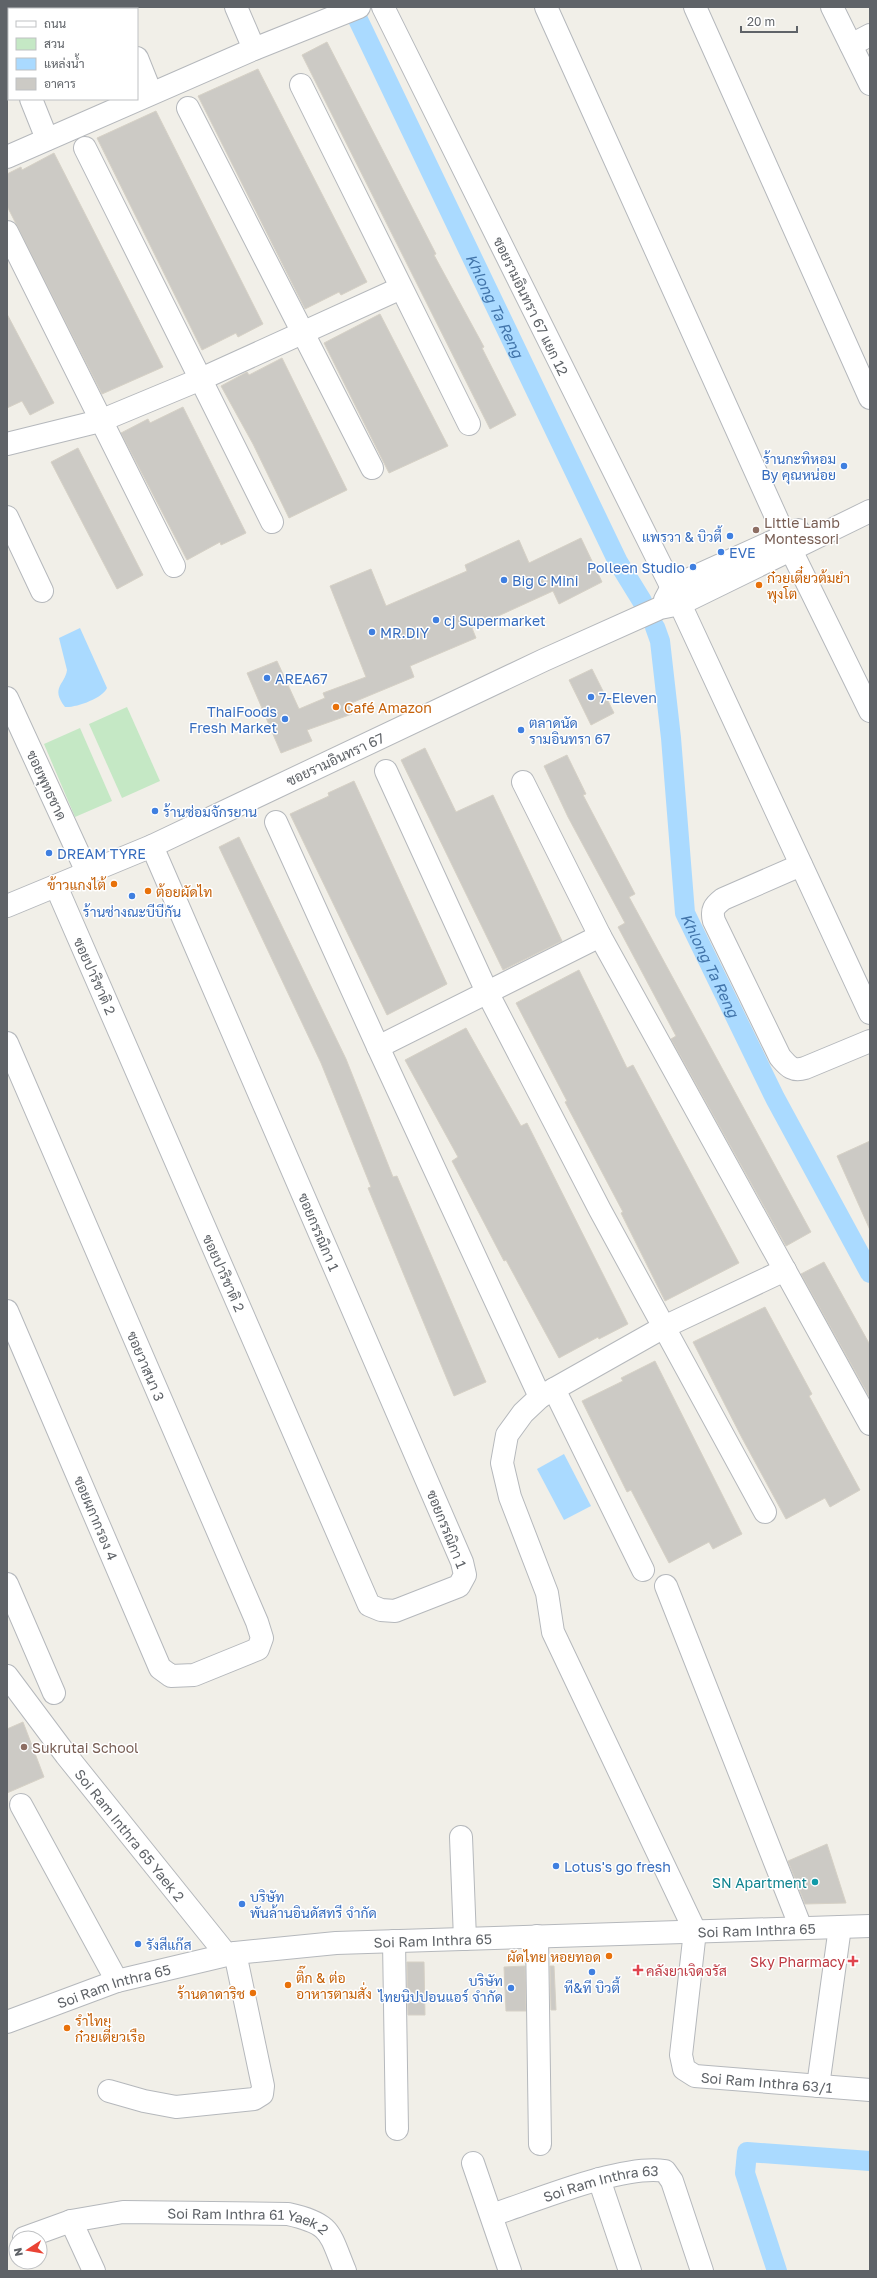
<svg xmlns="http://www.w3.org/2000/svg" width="877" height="2278" font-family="'Golos Text',Sarabun,sans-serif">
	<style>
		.green { fill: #c5e8c5 }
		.water { fill: #aadaff }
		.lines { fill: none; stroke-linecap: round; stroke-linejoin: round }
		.canal { stroke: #aadaff; stroke-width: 20 }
		.building { fill: #cccac5; stroke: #d6d1c6 }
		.minor-casing { stroke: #b5b8bc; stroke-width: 24 }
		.minor { stroke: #fff; stroke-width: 22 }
		.shop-dot { fill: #3f7fe0; stroke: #fff; stroke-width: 1.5 }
		.education-dot { fill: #8d6e63; stroke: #fff; stroke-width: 1.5 }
		.food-dot { fill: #e8710a; stroke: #fff; stroke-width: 1.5 }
		.culture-dot { fill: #0f9aa8; stroke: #fff; stroke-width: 1.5 }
		.health-dot { fill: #e0444e; stroke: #fff; stroke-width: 1.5 }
		.labels { text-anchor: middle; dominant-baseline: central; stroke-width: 3; stroke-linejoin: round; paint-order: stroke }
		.street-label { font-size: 14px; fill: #5f6368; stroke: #fff }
		.shop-label { font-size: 14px; fill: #366cbe; stroke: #fff; text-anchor: start }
		.education-label { font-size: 14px; fill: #785e54; stroke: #fff; text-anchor: start }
		.food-label { font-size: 14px; fill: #c56008; stroke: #fff; text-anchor: start }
		.culture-label { font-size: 14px; fill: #0d838f; stroke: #fff; text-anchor: end }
		.health-label { font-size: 14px; fill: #be3a42; stroke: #fff; text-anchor: end }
		.water-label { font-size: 15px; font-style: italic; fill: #4174aa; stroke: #fff }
	</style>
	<rect width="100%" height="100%" fill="#f1efe8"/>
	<!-- green -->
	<g class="green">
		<polygon points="127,707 160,781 122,798 89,724"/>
		<polygon points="80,728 112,801 75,817 44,744"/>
	</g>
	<!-- water -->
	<g class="water">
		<path d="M80,628L107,688C103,698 76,708 65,707C50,687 65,685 67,670L59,638Z"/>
		<polygon points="564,1454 591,1506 564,1520 537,1469"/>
	</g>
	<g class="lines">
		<!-- canal -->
		<g class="canal">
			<path id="s1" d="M352,7L618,562L642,601"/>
			<path id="s2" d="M655,627L660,641L671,738L685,913L775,1098L870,1273"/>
			<polyline points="777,2271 745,2173 747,2152 870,2161"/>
		</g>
	</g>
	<!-- building -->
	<g class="building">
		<polygon points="327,42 436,254 434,255 484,347 482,348 516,415 490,429 302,55"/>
		<polygon points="258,69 367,282 341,295 339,292 305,309 198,96"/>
		<polygon points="156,111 263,324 238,337 236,333 202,350 97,138"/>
		<polygon points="54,153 163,367 102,394 7,206 7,174 21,167 22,170"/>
		<polygon points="7,314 54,403 30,415 22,401 7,408"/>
		<polygon points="380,314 448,446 389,473 324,343"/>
		<polygon points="282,358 347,490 289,518 253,444 221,386 247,372 249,375"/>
		<polygon points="183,407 246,533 221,545 220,542 187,560 121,433 148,419 150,423"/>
		<polygon points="78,448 143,575 117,589 51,462"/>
		<polygon points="581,538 602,582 559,604 553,591 472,628 476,638 410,666 414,677 349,704 352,714 307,730 312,741 281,753 247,673 277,661 299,709 325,698 323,693 366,677 330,586 371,569 386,606 467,571 465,565 519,540 529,563"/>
		<polygon points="592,669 614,713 591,725 569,680"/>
		<polygon points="425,748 456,812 493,795 562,941 503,970 401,760"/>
		<polygon points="567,755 586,794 583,795 635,894 629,897 811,1232 786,1246 671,1039 676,1036 618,927 625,923 568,817 544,766"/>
		<polygon points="354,781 447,984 387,1015 290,814 329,796 328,793"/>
		<polygon points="239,837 346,1059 393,1177 397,1176 486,1382 454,1396 368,1188 371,1187 321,1063 219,847"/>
		<polygon points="579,970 627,1068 633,1065 739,1263 665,1301 621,1213 623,1212 565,1102 567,1101 516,1003"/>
		<polygon points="466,1028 521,1126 527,1123 628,1324 599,1339 598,1337 559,1358 506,1260 504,1261 452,1161 458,1157 405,1060"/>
		<polygon points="870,1141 870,1230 837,1156"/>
		<polygon points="824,1262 870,1345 870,1398 801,1274"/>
		<polygon points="765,1307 812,1394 809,1396 860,1490 830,1507 825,1498 786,1519 742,1438 693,1342"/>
		<polygon points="655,1361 742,1534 713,1549 709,1542 669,1563 631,1490 627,1492 582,1401 623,1381 621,1378"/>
		<polygon points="23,1722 44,1777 7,1793 7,1729"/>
		<polygon points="827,1844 846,1903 805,1904 788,1861"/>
		<polygon points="407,1962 424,1962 425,2015 408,2015"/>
		<polygon points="525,1966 526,2011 506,2011 504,1967"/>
		<polygon points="550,1966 554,1966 556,2010 551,2010"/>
	</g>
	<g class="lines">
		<!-- minor casing -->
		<g class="minor-casing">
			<g id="minor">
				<polyline points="116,7 117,9"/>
				<polyline points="236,7 254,49"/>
				<polyline points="383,7 680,604 870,1013"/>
				<polyline points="546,7 791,550 870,711"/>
				<polyline points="695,7 870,398"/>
				<polyline points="832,7 870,84"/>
				<polyline points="7,40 9,45"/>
				<polyline points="851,45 870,35"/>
				<polyline points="137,58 151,93"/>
				<polyline points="301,85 469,424"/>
				<polyline points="31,99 47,139"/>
				<polyline points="188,108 372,468"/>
				<polyline points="85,148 272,522"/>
				<polyline points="7,157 254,49 359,7"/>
				<polyline points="7,232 174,566"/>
				<polyline points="7,444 100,421 201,379 401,288"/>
				<polyline points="7,517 42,591"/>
				<polyline points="665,600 672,587 798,530"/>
				<polyline points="7,698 87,872"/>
				<polyline points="386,771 487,992 600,1210 765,1512"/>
				<polyline points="523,782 600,936 870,1424"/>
				<path id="s3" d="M276,822L378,1047L540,1397L523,1413L507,1435L502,1463L510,1497L547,1593L553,1632L695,1931L681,2055L684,2069L695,2076L870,2090"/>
				<path d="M801,865L723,899C714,906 711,910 714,921L780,1057C788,1066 792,1072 805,1068L870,1041"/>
				<polyline points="56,886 369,1605 381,1610 395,1611 459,1586 465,1575 462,1562 152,846"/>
				<polyline points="7,906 152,846 544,660 660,608 680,604 870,511"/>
				<polyline points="7,1043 257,1622 262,1638 258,1649 194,1675 171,1676 160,1668 7,1311"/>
				<polyline points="378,1047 600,936"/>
				<polyline points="554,1389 643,1570"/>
				<polyline points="540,1397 664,1327 785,1270"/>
				<polyline points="7,1584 54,1693"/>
				<polyline points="666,1586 801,1928"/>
				<path id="s4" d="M7,1676L66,1755L226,1954"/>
				<polyline points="21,1805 117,1981"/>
				<polyline points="461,1837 465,1939"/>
				<polyline points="537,1936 540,2144"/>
				<polyline points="394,1941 397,2129"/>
				<path id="s5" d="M7,2022L117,1981L235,1953L336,1943L870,1926"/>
				<polyline points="818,2086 840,1927"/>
				<polyline points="109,2091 144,2101 176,2107 254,2099 262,2094 263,2086 235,1953"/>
				<polyline points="473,2163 510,2271"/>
				<polyline points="599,2179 630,2271"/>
				<path id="s6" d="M492,2215C535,2201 622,2164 665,2171L672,2181L702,2271"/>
				<polyline points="71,2221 94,2271"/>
				<path id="s7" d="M24,2238L71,2221L123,2212L288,2214C332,2224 329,2232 345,2271"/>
			</g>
		</g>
		<!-- minor -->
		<use href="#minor" class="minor"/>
	</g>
	<!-- markers -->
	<g class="shop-dot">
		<circle cx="844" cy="466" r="4"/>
		<circle cx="730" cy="536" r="4"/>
		<circle cx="721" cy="552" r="4"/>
		<circle cx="693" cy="567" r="4"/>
		<circle cx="504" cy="580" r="4"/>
		<circle cx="436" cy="620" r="4"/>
		<circle cx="372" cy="632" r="4"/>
		<circle cx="267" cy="678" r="4"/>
		<circle cx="591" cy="697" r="4"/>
		<circle cx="285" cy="719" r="4"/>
		<circle cx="521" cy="730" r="4"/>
		<circle cx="155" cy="811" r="4"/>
		<circle cx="49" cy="853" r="4"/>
		<circle cx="132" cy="896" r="4"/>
		<circle cx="556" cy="1866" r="4"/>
		<circle cx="242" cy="1904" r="4"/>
		<circle cx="138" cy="1944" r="4"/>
		<circle cx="592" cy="1972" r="4"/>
		<circle cx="511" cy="1988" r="4"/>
	</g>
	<g class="education-dot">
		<circle cx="756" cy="530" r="4"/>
		<circle cx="24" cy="1747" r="4"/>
	</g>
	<g class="food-dot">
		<circle cx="759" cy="585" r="4"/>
		<circle cx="336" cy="707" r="4"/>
		<circle cx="114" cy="884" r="4"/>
		<circle cx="148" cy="891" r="4"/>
		<circle cx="609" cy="1956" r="4"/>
		<circle cx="288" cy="1985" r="4"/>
		<circle cx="253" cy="1993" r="4"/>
		<circle cx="67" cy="2028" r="4"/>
	</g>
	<circle class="culture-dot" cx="815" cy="1882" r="4"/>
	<g class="health-dot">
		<path d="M851 1955h4v4h4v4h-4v4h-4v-4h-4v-4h4z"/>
		<path d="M636 1964h4v4h4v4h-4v4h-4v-4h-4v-4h4z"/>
	</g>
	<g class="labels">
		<!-- street labels -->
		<g class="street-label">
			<text transform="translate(531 306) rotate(64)">ซอยรามอินทรา 67 แยก 12</text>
			<text transform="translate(335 759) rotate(-25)">ซอยรามอินทรา 67</text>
			<text transform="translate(47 785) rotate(65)">ซอยพุทธชาด</text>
			<text transform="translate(95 976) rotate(66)">ซอยปาริชาติ 2</text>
			<text transform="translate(319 1232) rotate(67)">ซอยกรรณิกา 1</text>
			<text transform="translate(224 1273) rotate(66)">ซอยปาริชาติ 2</text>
			<text transform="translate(146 1366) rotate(67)">ซอยวาสนา 3</text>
			<text transform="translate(96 1518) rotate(67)">ซอยผกากรอง 4</text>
			<text transform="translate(447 1529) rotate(68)">ซอยกรรณิกา 1</text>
			<text stroke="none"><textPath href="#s4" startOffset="201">Soi Ram Inthra 65 Yaek 2</textPath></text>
			<text stroke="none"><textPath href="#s5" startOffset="761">Soi Ram Inthra 65</textPath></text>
			<text stroke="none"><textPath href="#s5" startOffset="437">Soi Ram Inthra 65</textPath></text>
			<text stroke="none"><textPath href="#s5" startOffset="113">Soi Ram Inthra 65</textPath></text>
			<text stroke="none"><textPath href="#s3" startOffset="1444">Soi Ram Inthra 63/1</textPath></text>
			<text stroke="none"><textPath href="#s6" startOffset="114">Soi Ram Inthra 63</textPath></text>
			<text stroke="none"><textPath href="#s7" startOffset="229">Soi Ram Inthra 61 Yaek 2</textPath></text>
		</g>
		<!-- shop labels -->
		<g class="shop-label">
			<text x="836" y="458" text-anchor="end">ร้านกะทิหอม<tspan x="836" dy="16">By คุณหน่อย</tspan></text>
			<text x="722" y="536" text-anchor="end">แพรวา &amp; บิวตี้</text>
			<text x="729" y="552">EVE</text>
			<text x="685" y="567" text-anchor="end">Polleen Studio</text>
			<text x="512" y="580">Big C Mini</text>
			<text x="444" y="620">cj Supermarket</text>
			<text x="380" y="632">MR.DIY</text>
			<text x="275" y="678">AREA67</text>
			<text x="599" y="697">7-Eleven</text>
			<text x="277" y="711" text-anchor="end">ThaiFoods<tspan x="277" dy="16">Fresh Market</tspan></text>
			<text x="529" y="722">ตลาดนัด<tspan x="529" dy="16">รามอินทรา 67</tspan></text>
			<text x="163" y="811">ร้านซ่อมจักรยาน</text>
			<text x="57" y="853">DREAM TYRE</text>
			<text x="132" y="911" text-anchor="middle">ร้านช่างณะบีบีกัน</text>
			<text x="564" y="1866">Lotus's go fresh</text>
			<text x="250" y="1896">บริษัท<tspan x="250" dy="16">พันล้านอินดัสทรี จำกัด</tspan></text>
			<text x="146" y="1944">รังสีแก๊ส</text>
			<text x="503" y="1980" text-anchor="end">บริษัท<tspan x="503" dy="16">ไทยนิปปอนแอร์ จำกัด</tspan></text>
			<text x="592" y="1987" text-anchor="middle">ที&amp;ที บิวตี้</text>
		</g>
		<!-- education labels -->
		<g class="education-label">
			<text x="764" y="522">Little Lamb<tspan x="764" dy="16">Montessori</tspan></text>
			<text x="32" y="1747">Sukrutai School</text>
		</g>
		<!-- food labels -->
		<g class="food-label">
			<text x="767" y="577">ก๋วยเตี๋ยวต้มยำ<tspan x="767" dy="16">พุงโต</tspan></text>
			<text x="344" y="707">Café Amazon</text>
			<text x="106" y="884" text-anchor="end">ข้าวแกงไต้</text>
			<text x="156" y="891">ต้อยผัดไท</text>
			<text x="601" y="1956" text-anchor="end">ผัดไทย หอยทอด</text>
			<text x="296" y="1977">ติ๊ก &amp; ต่อ<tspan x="296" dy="16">อาหารตามสั่ง</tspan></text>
			<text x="245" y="1993" text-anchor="end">ร้านดาดาริช</text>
			<text x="75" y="2020">รำไทย<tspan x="75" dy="16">ก๋วยเตี๋ยวเรือ</tspan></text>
		</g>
		<!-- culture labels -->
		<g class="culture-label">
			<text x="807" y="1882">SN Apartment</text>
		</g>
		<!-- health labels -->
		<g class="health-label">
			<text x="845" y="1961">Sky Pharmacy</text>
			<text x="646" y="1970" text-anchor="start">คลังยาเจิดจรัส</text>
		</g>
		<!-- water labels -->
		<g class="water-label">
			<text stroke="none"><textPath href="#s1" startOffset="331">Khlong Ta Reng</textPath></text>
			<text stroke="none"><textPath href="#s2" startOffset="346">Khlong Ta Reng</textPath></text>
		</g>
	</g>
	<!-- border -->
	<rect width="877" height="2278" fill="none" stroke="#5f6368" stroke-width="16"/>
	<!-- legend -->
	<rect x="8" y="8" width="130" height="92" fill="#ffffff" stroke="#bfc1c3"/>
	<rect x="16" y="21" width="20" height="6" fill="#ffffff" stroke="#bfc1c3"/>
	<text x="44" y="28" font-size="12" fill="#5f6368">ถนน</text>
	<rect x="16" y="38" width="20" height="12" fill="#c5e8c5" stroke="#bfc1c3"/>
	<text x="44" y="48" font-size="12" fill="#5f6368">สวน</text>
	<rect x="16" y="58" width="20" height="12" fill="#aadaff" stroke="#bfc1c3"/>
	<text x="44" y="68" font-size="12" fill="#5f6368">แหล่งน้ำ</text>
	<rect x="16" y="78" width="20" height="12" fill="#cccac5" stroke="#bfc1c3"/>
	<text x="44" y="88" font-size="12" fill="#5f6368">อาคาร</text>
	<!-- north arrow -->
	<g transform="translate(28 2250) rotate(258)"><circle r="19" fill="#ffffff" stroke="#bfc1c3"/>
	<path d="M0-3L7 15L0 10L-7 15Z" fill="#ea4335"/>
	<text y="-6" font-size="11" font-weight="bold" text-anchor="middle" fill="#5f6368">N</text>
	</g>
	<!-- scale -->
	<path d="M741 26v6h56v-6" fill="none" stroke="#5f6368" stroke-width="2"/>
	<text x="747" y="26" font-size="12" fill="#5f6368" stroke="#ffffff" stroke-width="3" paint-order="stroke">20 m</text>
</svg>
